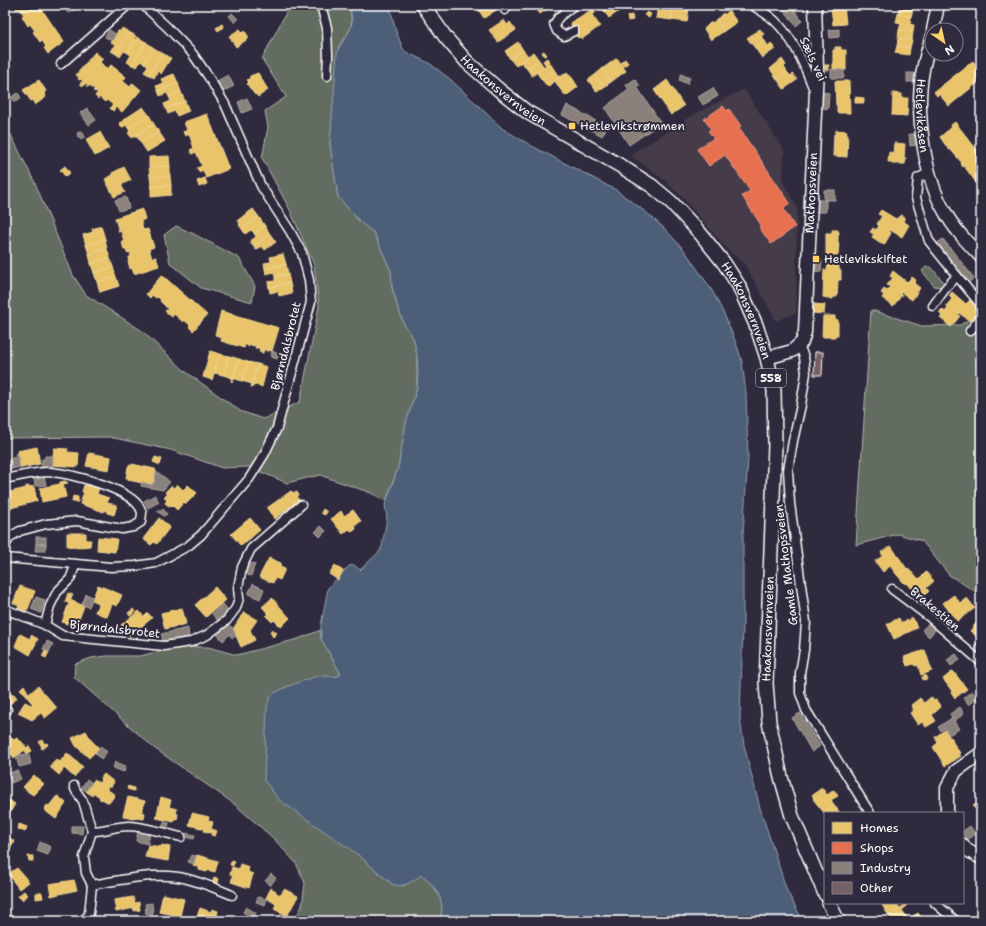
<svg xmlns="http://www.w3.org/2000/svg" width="986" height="926" font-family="'Shantell Sans',sans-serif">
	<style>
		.built { fill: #443a49 }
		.green { fill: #646c60; stroke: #b2b6b0 }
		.water { fill: #4d5f78; stroke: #949fae }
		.homes { fill: #e9c46a; stroke: #f0d697 }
		.shops { fill: #e76f51; stroke: #ee9a85 }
		.industry { fill: #8a817c; stroke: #ada7a3 }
		.building { fill: #766064; stroke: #fff }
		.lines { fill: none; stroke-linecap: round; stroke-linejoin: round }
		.street-casing { stroke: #fff; stroke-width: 11 }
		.secondary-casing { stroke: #fff; stroke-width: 15 }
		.primary-casing { stroke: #fff; stroke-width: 16 }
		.street { stroke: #2f2a3d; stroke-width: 8 }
		.secondary { stroke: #2f2a3d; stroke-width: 12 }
		.primary { stroke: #2f2a3d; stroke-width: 13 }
		.poi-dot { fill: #ffd166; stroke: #2f2a3d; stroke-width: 1.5 }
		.labels { text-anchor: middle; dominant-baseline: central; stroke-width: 4; stroke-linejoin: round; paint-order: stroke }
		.shield { fill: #2f2a3d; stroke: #c1bfc5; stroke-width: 1 }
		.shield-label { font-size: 11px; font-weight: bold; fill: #fff }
		.street-label { font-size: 12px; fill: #fff; stroke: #2f2a3d }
		.poi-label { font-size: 12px; fill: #fff; stroke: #2f2a3d; text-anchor: start }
	</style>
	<rect width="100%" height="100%" fill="#2f2a3d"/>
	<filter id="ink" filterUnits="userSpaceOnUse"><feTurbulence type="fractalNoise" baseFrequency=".025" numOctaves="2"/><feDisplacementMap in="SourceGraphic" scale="8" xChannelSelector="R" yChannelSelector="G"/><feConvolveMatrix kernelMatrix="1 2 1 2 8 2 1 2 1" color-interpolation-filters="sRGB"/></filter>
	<g filter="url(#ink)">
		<!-- built -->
		<polygon class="built" points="744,89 784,150 783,182 797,207 796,313 776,321 745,265 728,250 684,199 663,179 630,155 696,113"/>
		<!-- green -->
		<g class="green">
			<polygon points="62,5 82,5 68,13"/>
			<path d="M290,5H349C353,25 353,28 339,45L330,144L338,197L361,223L374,233L391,271L392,287L397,305L405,327L410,332L414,340L417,356V388L406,423L398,468L386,501L371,493L320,475L287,483L249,467L222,468L171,450L109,437L5,438V123L35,183L73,275L86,295L141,330L186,372L240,411L263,419L300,402L319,306L314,265L290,210L262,158L268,127L265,111L286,97L262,59Z"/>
			<polygon points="176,226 192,233 239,258 255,286 252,302 201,288 170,263 164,235"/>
			<polygon points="926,267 931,267 945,284 941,287 934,286 922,271"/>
			<polygon points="871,310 922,326 960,325 981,312 981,595 949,575 922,541 898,534 856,545"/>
			<path d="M321,630V639L340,672V675L332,678L320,676L284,688L273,694L269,700L357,854L392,884L403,886L422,875C431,882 442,895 442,908C442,912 440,917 440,921H294L302,906L305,883L296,863L273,838L233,803L154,748L74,677L75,664L91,658L106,656H140L177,647H208L237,655L298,639Z"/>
		</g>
		<!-- water -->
		<path class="water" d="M349,5H388L391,11L396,31L403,49L406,52L429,63L450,79L503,129L532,146L616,190L647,213L664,228L685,251L713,292L724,314L736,343L742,361L746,393L748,458L743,534V625L740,718L744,745L760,808L787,891L803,921H440C440,917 442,912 442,908C442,895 431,882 422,875C412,881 404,889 392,884L357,854L279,800L264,780L267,708C268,703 269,698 273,694C279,689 311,677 319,676C327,675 333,679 340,675V672L321,639V625L328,588L349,566L354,565L360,570L380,551L382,546L387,518L385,505L398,468L406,423L417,388L418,371L417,356L414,340L410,332L405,327L397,305L392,287L391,271L374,233L361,223L338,197L330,144L337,53C340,42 352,33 352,21C352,16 350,10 349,5Z"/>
		<!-- homes -->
		<g class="homes">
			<polygon points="14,5 39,5 64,42 48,54 44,48 46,47 42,40 40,42 33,32 35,31 30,24 28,26 22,16 24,15 19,8 17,10"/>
			<polygon points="475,5 492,5 496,10 484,18"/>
			<polygon points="534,5 553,5 540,14"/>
			<polygon points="605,5 619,5 622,9 609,18 602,8"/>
			<polygon points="619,5 628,5 622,9"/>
			<polygon points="658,5 668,5 668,6 673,7 672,20 656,18"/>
			<polygon points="844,5 846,24 833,25 831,6"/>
			<polygon points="900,5 914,5 913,9 899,7"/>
			<polygon points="679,6 683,6 683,8 689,8 687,22 672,20 673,7 679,7"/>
			<polygon points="899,7 913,9 911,17 898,14"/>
			<polygon points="593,9 596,12 592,15 600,26 582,39 580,37 578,38 576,35 577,34 570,23"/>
			<polygon points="729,11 737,22 724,31 716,19 720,17 720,16 723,13 724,15"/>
			<polygon points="647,12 651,14 649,18 644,15"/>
			<polygon points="898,14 911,17 910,24 896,22"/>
			<polygon points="632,15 633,20 628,21 627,16"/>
			<polygon points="504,20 507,25 510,22 516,30 498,42 489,30"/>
			<polygon points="716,20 724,31 711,40 704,29 711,22 712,23"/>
			<polygon points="901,23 914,25 913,32 899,30"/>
			<polygon points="222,24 224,27 218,31 216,28"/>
			<polygon points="122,28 129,32 116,54 111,51 115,45 111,42 118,31 121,31"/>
			<polygon points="240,29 243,33 245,31 249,38 236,47 229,36"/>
			<polygon points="760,29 764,34 761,36 765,41 755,48 747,38"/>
			<polygon points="899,30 913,32 912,40 898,38"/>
			<polygon points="129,32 136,36 134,39 136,40 128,53 124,51 120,57 116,54"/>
			<polygon points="137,37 146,42 132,65 127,62 131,55 128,53"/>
			<polygon points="898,38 912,40 910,48 897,46"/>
			<polygon points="765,41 768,46 771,43 775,49 762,58 755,48"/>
			<polygon points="146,42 154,48 144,63 141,61 137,67 132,65"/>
			<polygon points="518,42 523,50 510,59 505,51"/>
			<polygon points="897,46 910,48 909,55 895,53"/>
			<polygon points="835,47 841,47 841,50 846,50 846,70 833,70 833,50 835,50"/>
			<polygon points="154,48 162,53 149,75 144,72 148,65 144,63"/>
			<polygon points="523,50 529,57 516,66 510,59"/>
			<polygon points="544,51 547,55 544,56 542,52"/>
			<polygon points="95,52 103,59 100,62 107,69 111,65 126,77 123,81 130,87 133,83 141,90 122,112 116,107 113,111 110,108 113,105 107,100 105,102 99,97 98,99 95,96 98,92 93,91 95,90 89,85 88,87 86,86 88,84 86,83 83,86 80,84 83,80 81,79 80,80 78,79 79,77 76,75"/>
			<polygon points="533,52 539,60 527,69 521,62"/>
			<polygon points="162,53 171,58 161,74 158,71 154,78 149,75"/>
			<polygon points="547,58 555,71 542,80 537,73 546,65 543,61"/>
			<polygon points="617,58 626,71 619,76 609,64"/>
			<polygon points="625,59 628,63 624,66 621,62"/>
			<polygon points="782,59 786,65 784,67 787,72 777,79 770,69"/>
			<polygon points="539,60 544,67 532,76 527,69"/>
			<polygon points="973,61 976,65 974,66 981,75 981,80 949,106 939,94 937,96 934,92"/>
			<polygon points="609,64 619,76 611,82 602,69"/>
			<rect x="825" y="65" width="4" height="5"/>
			<polygon points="602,69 611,82 604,87 595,75"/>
			<polygon points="555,71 560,77 548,87 542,80"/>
			<polygon points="567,72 573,79 560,89 555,81"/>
			<polygon points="787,72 791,76 793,74 797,80 784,89 777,79"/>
			<polygon points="258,73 268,90 258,97 256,94 255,95 247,84 249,82 247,80 250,78 250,76"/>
			<polygon points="174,74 178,83 158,91 156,86 163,83 161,79"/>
			<polygon points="595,75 604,87 597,92 588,80"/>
			<polygon points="573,79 578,87 566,96 560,89"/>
			<polygon points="39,80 46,91 44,93 46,97 35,105 32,100 31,101 23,90"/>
			<polygon points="667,80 684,106 671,115 654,90"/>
			<polygon points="835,81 849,81 850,113 837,113 837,105 836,105"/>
			<polygon points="178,83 181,92 169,97 167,93 160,96 158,91"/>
			<polygon points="181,92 185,101 166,109 164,104 171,101 169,97"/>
			<polygon points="893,93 902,94 902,98 908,98 907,116 892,115"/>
			<polygon points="855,97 864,98 864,103 855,103"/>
			<polygon points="185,101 189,111 177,116 175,111 168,114 166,109"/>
			<polygon points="143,107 149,115 128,128 126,125 122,128 119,123 123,121 123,120"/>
			<polygon points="207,114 229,169 206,178 203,170 199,172 197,168 202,166 196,152 192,154 190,150 194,148 189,134 185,136 183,132 187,130 184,122"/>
			<polygon points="149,115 154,124 132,138 128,133 130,131 128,128"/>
			<polygon points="955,122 981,155 981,188 978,184 977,185 975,181 964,166 963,167 961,164 962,163 950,149 949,150 940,137 952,127 951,125"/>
			<polygon points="154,124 159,132 141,143 136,135"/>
			<polygon points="836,130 847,131 846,135 848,135 847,157 833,156 834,134 836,134"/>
			<polygon points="100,132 109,148 95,156 86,140"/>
			<polygon points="159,132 165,141 147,152 141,143"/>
			<polygon points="894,143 905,144 904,158 906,158 905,164 892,164 892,162 888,162 889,152 893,153"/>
			<polygon points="169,156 170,166 149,167 149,157"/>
			<polygon points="65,166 70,173 65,176 60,170"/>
			<polygon points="170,166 170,176 150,177 149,167"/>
			<polygon points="124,167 131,180 121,185 125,192 114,197 105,179 113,175 112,173"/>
			<polygon points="170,176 171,185 151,187 150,177"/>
			<polygon points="205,178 207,184 199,187 197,181"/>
			<polygon points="171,185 171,195 151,197 151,187"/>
			<polygon points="142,209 145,219 141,221 143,230 148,229 154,247 149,249 152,258 156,257 159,266 134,274 132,268 130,269 128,261 129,260 129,257 131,257 130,252 127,253 126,250 124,250 122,242 124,241 121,231 119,232 115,218"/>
			<polygon points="253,209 259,217 242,229 239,225 240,224 238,220"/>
			<polygon points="881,210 896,219 901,215 905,217 903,221 909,225 902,237 890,230 889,231 891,233 884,245 872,237 874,234 870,232 873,228 876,230 879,226 877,224 882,216 878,214"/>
			<polygon points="259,217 265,226 254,233 251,230 245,234 242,229"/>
			<polygon points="101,226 105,239 86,245 83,235 93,232 92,229"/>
			<polygon points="265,226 270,234 253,246 250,241 256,237 254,233"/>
			<polygon points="832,230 838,230 838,232 839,232 839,234 838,234 838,243 839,243 838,255 826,255 826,233 832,233"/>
			<polygon points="270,234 276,242 265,250 262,246 256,250 253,246"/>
			<polygon points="105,239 107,249 89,254 86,245"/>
			<polygon points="107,249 110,258 91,264 89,254"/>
			<polygon points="283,254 286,264 265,269 264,263 271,262 270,257"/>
			<polygon points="110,258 113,267 94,273 91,264"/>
			<polygon points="286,264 288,274 275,277 274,272 266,274 265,269"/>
			<polygon points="828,265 839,266 839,270 841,270 841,280 838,280 837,297 833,297 833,299 823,297 824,270 827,270"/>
			<polygon points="113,267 116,277 97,282 94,273"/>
			<polygon points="893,271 907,282 912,277 916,280 914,283 920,288 912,300 901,292 900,293 902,295 893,306 882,298 884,295 881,293 884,289 887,291 890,287 887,285 893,278 890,276"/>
			<polygon points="288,274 290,283 269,288 268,282 275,281 275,277"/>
			<polygon points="162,275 207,315 193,331 189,327 190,325 184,320 183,322 174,314 172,317 165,311 168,309 160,301 161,300 158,297 156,298 152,295 150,298 146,294"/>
			<polygon points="116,277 119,286 100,292 97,282"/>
			<polygon points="290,283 292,293 279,296 278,291 270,293 269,288"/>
			<polygon points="952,292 966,304 971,299 975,302 973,305 979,310 970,321 959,313 958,315 960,316 951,327 940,318 942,316 939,313 942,309 945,312 948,308 946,306 952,299 949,296"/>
			<polygon points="814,304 825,305 824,314 813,313"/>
			<polygon points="221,311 279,328 272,351 268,350 268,352 264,349 263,353 259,352 260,348 255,348 256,346 249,345 249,347 245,344 244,348 221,341 222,337 221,336 220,338 218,337 218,336 215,335"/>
			<polygon points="823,316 835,316 835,319 838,320 838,335 835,335 835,337 822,337"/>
			<polygon points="210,351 220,354 212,380 203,377"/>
			<polygon points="220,354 229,356 223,375 214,373"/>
			<polygon points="229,356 239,359 232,382 231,381 232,378 223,375"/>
			<polygon points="239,359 248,362 242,381 233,378"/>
			<polygon points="248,362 258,364 252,384 242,381"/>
			<polygon points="258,364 267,367 262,387 254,384 253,387 251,387"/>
			<polygon points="37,447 40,464 21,468 17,451"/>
			<polygon points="54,448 68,449 67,452 79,453 78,467 52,465"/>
			<polygon points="89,453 111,457 109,470 86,466"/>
			<polygon points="155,457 162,459 160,465 153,462"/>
			<polygon points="132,464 155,469 156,471 154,483 152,483 152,485 128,480 129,478 126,478 128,467 129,465 132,466"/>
			<polygon points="65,481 68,483 63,484 66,497 42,502 40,488 60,484 60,482"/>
			<polygon points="177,484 183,490 188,485 197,493 186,504 184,502 177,510 172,505 170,507 165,503 167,500 164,497 168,494 165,492 171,486 174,488"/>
			<polygon points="84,485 99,488 97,494 109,498 107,503 117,505 114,515 107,513 107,511 105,510 104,512 80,504 84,492 82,492"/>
			<polygon points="26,486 34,487 37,501 11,508 6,493 26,488"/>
			<polygon points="291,491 294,493 297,492 298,495 296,496 299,500 275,519 267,508"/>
			<polygon points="73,496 78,497 78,502 72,502"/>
			<polygon points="323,509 327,512 325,515 321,513"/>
			<polygon points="353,510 361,521 355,526 356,529 352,532 349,529 343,534 331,519 341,511 344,516"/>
			<polygon points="159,518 170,527 157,544 154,542 151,545 143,539"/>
			<polygon points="250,518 260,530 241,546 231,534"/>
			<polygon points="67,533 86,533 86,540 91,540 90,546 80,547 79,548 67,546"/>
			<polygon points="98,537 117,539 115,552 97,550"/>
			<polygon points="891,546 907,569 897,575 890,566 883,572 875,561 883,556 881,552"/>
			<polygon points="269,558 281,563 280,567 285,569 280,580 275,578 273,583 259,577"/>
			<polygon points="335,565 343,571 338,580 329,574"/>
			<polygon points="907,568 919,579 926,572 934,581 926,588 929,591 921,599 907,583 905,584 897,575"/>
			<polygon points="5,576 7,576 6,589 5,589"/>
			<polygon points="98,585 122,595 117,606 112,604 107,617 95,612 99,603 92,600"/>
			<polygon points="20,586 35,591 28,609 27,609 26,611 18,608 19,606 13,603"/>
			<polygon points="215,587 226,600 206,617 195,605"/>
			<polygon points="68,593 73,595 70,600 84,606 76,627 62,622 69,603 65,602"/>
			<polygon points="954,595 960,603 967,598 975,608 957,621 943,603"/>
			<polygon points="272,598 290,618 281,627 274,620 272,622 266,616 269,614 262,607"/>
			<polygon points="182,608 186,624 165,629 161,613"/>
			<polygon points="133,609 135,612 130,616 128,613"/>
			<polygon points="139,611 144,617 148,613 152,618 130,636 121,625"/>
			<polygon points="244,612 257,620 250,630 255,640 241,647 233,629"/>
			<polygon points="899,618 901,623 913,618 917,628 894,639 887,624"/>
			<polygon points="978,621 981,624 981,640 970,631"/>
			<polygon points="272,629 277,633 273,637 270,632"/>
			<polygon points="20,634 30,639 31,635 38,639 30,655 15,646"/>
			<polygon points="45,650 49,652 46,658 42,656"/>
			<polygon points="925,650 932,671 921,675 918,665 915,666 914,664 907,666 904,657"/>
			<polygon points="953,671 967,689 955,698 951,692 952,691 943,679"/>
			<polygon points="926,675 927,679 923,680 922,677"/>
			<polygon points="24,685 29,694 38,686 57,708 45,718 41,713 32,720 18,713 25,702 31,705 33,704 26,696 27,695 20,689"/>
			<polygon points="5,687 12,695 14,694 17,698 10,704 8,702 5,705"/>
			<polygon points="931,697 934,701 936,700 941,707 932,715 936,721 926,727 922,722 918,725 910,713 914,710 911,705 920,698 924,703"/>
			<polygon points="945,730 950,738 951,737 953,740 952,741 960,753 959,754 961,756 945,766 933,747 938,743 935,737"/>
			<polygon points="86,731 91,740 99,748 89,758 76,746 72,738"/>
			<polygon points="10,736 14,740 17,738 20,741 21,741 27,748 29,746 32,751 27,754 25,750 14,758 6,747 5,748 5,739"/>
			<polygon points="42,740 45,744 47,743 48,745 42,749 41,748 42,747 39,742"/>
			<polygon points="67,753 83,767 74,777 64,768 59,775 50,767 56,759 60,762"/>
			<polygon points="104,774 114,782 111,787 109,785 107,789 115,795 109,803 102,799 101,800 99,798 100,797 94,793 92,796 86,791 94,780 99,783 101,780 100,779"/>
			<polygon points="34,775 44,784 33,795 27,791 28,791 23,787"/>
			<polygon points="128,786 134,788 134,791 127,789"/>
			<polygon points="822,788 827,795 834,790 838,796 831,800 835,806 825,814 813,799 814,798 812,795"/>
			<polygon points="58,796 66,803 56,819 44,810 47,805 49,806 56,797"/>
			<polygon points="5,797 15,804 8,816 5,814"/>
			<polygon points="128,797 145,801 142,812 145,813 144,819 135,818 134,819 124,817 123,815"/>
			<polygon points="161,797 171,800 169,807 177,809 176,813 178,814 177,819 175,818 174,822 156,818"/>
			<polygon points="981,801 981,820 978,816 980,815 973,806"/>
			<polygon points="835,806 840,813 826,813"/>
			<polygon points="192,813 209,817 208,821 213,822 210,833 204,831 205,829 189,825"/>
			<polygon points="19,824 27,827 25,832 18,829"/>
			<polygon points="212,829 217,831 215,836 211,835"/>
			<polygon points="5,834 15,842 5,854"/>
			<polygon points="148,845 161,847 162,845 170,847 168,861 145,857"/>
			<polygon points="197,855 218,861 215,872 207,870 207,872 199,870 199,867 193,865"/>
			<polygon points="28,856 33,856 33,861 29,861"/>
			<polygon points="232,860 235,861 233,866 230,865"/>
			<polygon points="240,864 249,867 248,872 253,874 249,888 231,882 233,876 230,874 232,867 239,869"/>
			<polygon points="17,868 29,882 19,889 8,874"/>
			<polygon points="214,877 219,879 218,883 213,882"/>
			<polygon points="74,880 77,890 51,896 49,884"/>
			<polygon points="271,888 276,891 276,893 281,895 284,889 298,896 287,916 274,909 276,904 266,898"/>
			<polygon points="24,891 28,895 22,900 18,896"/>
			<polygon points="36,893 42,893 43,898 36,899"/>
			<polygon points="163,894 184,899 180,916 159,912"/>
			<polygon points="133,897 135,903 139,902 140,910 134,911 134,908 116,912 114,900"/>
			<polygon points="884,903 897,903 900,909 889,916 882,905"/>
			<polygon points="906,904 907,906 902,910 908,919 905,921 893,921 889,916"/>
			<polygon points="200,908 211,912 212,909 218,911 216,920 219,921 201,921 196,919"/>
			<polygon points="918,913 922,918 916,921 905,921"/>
		</g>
		<!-- shops -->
		<polygon class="shops" points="723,106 727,111 729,109 741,126 739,128 790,203 783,208 795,227 771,244 759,227 761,225 742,196 750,191 725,155 709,166 697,149 714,138 708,131 711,129 704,119"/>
		<!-- industry -->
		<g class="industry">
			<polygon points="779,5 790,5 782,11"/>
			<polygon points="791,5 802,21 796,26 784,10"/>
			<polygon points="232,13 238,19 235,23 229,16"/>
			<polygon points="839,29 839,37 830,38 829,30"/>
			<polygon points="109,30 116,34 112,41 105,37"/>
			<polygon points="831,69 844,70 844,78 831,78"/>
			<rect x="907" y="73" width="7" height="9"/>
			<polygon points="681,74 690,78 687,84 679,80"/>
			<polygon points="228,75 234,86 224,91 217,81"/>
			<polygon points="635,79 640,86 637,87 661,123 629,145 605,108 610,104 610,103 629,90 626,85"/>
			<polygon points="713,88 718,96 703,105 698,97"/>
			<polygon points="823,92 829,93 828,109 822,108"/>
			<polygon points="18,93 21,98 14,102 11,97"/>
			<polygon points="247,98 252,109 242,113 238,102"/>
			<polygon points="567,105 607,127 602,136 562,115"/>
			<polygon points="87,108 96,120 89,125 80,113"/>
			<polygon points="82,131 85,137 80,139 77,133"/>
			<polygon points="909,134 916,134 917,145 910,146"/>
			<rect x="824" y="190" width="11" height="10"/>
			<polygon points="126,197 129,208 119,211 115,200"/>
			<polygon points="818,200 826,200 826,212 817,212"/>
			<polygon points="943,239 974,278 967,284 938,247 936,244"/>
			<polygon points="815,261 822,261 821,272 815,271"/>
			<polygon points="272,351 279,354 277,359 271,357"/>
			<polygon points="17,453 20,467 12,469 9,460 16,456 15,454"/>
			<polygon points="45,456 53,456 53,468 41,468 42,459 45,459"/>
			<polygon points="10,461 12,469 7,471 5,462"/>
			<polygon points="156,472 163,476 170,482 163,490 141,486 142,482 152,485 152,483 154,483"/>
			<polygon points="44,476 46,485 35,486 34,478"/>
			<polygon points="5,482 8,482 10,491 5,492"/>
			<polygon points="155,495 159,502 148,508 144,501"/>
			<polygon points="163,509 167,514 164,516 157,511"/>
			<polygon points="321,526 326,531 320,537 315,532"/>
			<rect x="36" y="537" width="10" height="7"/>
			<polygon points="36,544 46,544 45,551 35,551"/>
			<polygon points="247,562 255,564 251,576 244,574"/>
			<polygon points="253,584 264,589 260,599 248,594"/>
			<polygon points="86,594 93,597 89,607 82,605"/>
			<polygon points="36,597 45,600 41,613 31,609"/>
			<polygon points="926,602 934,609 929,614 921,607"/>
			<polygon points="223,604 230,612 219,622 212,614"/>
			<polygon points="5,612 13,615 9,624 5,623"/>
			<polygon points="929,623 936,629 929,637 922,630"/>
			<polygon points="226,625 226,626 228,625 233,628 236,636 232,638 230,634 223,641 216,633"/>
			<polygon points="188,628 189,639 168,642 163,641 161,634"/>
			<polygon points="977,637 981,640 981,651 974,646 978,641 980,642 976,638"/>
			<polygon points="47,641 53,644 49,652 43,649"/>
			<polygon points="978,649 981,651 981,657 980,657 974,653"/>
			<polygon points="956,654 960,660 951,666 947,660"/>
			<polygon points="972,691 978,698 969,705 963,698"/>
			<polygon points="960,707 964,714 954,721 950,714"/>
			<polygon points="800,713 820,746 812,752 792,718"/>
			<polygon points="952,718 959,729 949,735 945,728 941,731 938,727"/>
			<polygon points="101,746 107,752 101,759 95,753"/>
			<polygon points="20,754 21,755 26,754 29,755 31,764 19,767 16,757"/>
			<polygon points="115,762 126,766 124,772 113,768"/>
			<polygon points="17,770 21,779 11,783 8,774"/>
			<polygon points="87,779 92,783 86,791 81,788"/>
			<polygon points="164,822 169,823 167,830 162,829"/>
			<polygon points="72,826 83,826 82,834 72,833"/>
			<polygon points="970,826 976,834 967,840 963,834 963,831"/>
			<polygon points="138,831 150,833 148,844 136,841"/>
			<polygon points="185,833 195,835 194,839 184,837"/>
			<polygon points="40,842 51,847 48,855 37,851"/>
			<polygon points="191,855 196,856 194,864 188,862"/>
			<polygon points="271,874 276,878 270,886 265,881"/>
			<polygon points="258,897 267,899 265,905 256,902"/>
			<polygon points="152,903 153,914 146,914 145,904"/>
			<polygon points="246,907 256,913 252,919 243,912"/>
		</g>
		<!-- building -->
		<polygon class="building" points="815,352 823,352 822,375 814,375"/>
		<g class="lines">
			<!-- street casing -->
			<g class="street-casing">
				<g id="street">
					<polyline points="321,5 327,28 328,56 327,76"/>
					<polyline points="504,5 505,10"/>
					<polyline points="574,5 559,17 554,24 557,31 564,36 574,31"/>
					<path d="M752,5C759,10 768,14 775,21C795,40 804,65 814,90"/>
					<polyline points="61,64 128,5"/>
					<polyline points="929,173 918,178 916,198 929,241 957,276 945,289 933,306"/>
					<polyline points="957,276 981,305"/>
					<polyline points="970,331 981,317"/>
					<polyline points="799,345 804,357 806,373 801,405 793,441 788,470 790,503 806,622 804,650 800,673 800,693 806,710 870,813"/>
					<path d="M5,479C20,476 35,472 50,472C70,473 138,490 142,513C142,515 141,519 141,522L133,527L122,529L77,521L46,524L20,531L10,537L5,546"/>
					<polyline points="5,558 111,567 135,566 156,563 188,546 201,535 249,479 264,455 277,428 311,302 309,280 302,253 290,231 261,186 225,104 208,76 192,53 166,26 143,5"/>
					<polyline points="76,564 70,579 57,592 50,606 45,625 63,636 164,646 191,642 207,635 227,620 236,608 239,598 238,588 242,567 251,549 301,505"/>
					<polyline points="892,589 928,616 981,662"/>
					<polyline points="5,609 45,625"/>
					<polyline points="5,712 7,710"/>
					<polyline points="74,786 76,791 83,801 92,831 84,857 86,873 92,885"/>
					<path d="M92,831C105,831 116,826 129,826C146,827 165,833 181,837"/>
					<polyline points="935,903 956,921"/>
					<path d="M83,921L89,914L92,885C120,880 150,873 178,877C197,880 215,888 232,895"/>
				</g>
			</g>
			<!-- secondary casing -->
			<g class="secondary-casing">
				<g id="secondary">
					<polyline points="933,30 938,5"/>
					<path id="s1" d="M932,35C929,47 925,58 923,70C915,111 924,177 945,212C954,229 968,243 981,257"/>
					<path id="s2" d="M767,358L792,351L802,342L805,332L817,68L815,5"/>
					<polyline points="947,813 947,788 956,771 981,753"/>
					<polyline points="963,845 967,850 981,858"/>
				</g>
			</g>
			<!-- primary casing -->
			<g class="primary-casing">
				<g id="primary">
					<path id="s3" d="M423,5L446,38L467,62L498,89L527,112L619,165L652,186L671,202L700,233L724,263L739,286L756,325L767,358L774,390L775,444L766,683L769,722L781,777L792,816L825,894"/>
					<polyline points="829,903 838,921"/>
				</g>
			</g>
			<!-- street -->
			<use href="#street" class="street"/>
			<!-- secondary -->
			<use href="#secondary" class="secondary"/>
			<!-- primary -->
			<use href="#primary" class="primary"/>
		</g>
	</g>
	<!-- markers -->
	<g class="poi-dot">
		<rect x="568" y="122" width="8" height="8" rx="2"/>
		<rect x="812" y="255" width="8" height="8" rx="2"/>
	</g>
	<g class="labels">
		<!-- shield labels -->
		<rect class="shield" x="756" y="369" width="30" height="18" rx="3"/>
		<g class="shield-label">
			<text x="771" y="378">558</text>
		</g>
		<!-- street labels -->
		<g class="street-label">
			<text transform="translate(813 59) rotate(65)">Sæls vei</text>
			<text stroke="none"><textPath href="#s3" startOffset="118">Haakonsvernveien</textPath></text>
			<text stroke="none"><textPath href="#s1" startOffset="82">Hetlevikåsen</textPath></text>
			<text stroke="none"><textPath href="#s2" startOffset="189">Mathopsveien</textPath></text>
			<text stroke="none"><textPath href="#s3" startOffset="454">Haakonsvernveien</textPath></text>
			<text transform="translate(286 346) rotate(-76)">Bjørndalsbrotet</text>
			<text transform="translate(786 565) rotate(-97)">Gamle Mathopsveien</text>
			<text transform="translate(935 609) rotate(40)">Brakestien</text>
			<text transform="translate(115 629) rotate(6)">Bjørndalsbrotet</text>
			<text transform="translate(768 629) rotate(-88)">Haakonsvernveien</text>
		</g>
		<!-- poi labels -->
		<g class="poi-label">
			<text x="580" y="126">Hetlevikstrømmen</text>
			<text x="824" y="259">Hetlevikskiftet</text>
		</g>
	</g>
	<!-- margin -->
	<rect width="986" height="926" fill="none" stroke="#2f2a3d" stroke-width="20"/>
	<rect x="10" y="10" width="966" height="906" fill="none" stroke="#fff" stroke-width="1.5" filter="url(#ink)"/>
	<!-- legend -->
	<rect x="824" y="812" width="140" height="92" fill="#2f2a3d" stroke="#827f8b"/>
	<rect x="832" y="822" width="20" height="12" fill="#e9c46a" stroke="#827f8b"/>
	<text x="860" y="832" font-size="12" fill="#ffffff">Homes</text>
	<rect x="832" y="842" width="20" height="12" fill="#e76f51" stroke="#827f8b"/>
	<text x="860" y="852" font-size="12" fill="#ffffff">Shops</text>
	<rect x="832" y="862" width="20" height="12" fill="#8a817c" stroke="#827f8b"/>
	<text x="860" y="872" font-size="12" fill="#ffffff">Industry</text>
	<rect x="832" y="882" width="20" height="12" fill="#766064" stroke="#827f8b"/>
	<text x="860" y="892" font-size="12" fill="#ffffff">Other</text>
	<!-- north arrow -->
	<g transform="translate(944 42) rotate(146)"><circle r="19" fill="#2f2a3d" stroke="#827f8b"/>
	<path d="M0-3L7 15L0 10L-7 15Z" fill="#ffd166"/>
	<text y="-6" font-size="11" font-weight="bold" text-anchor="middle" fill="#ffffff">N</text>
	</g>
</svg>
